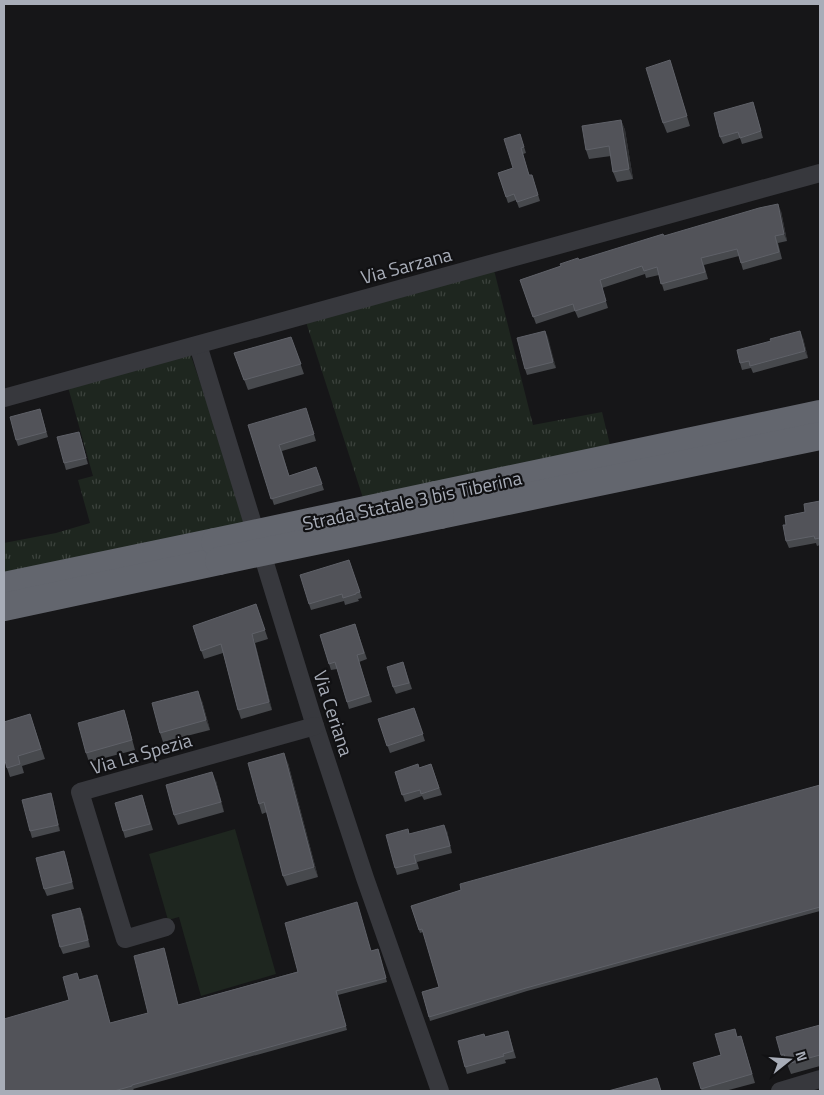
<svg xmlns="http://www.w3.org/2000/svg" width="824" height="1095" font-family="'Titillium Web',sans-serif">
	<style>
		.grass { fill: url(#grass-tufts) }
		.green { fill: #1e261f }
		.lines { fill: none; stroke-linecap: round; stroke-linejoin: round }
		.street { stroke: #37383d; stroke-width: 18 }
		.highway { stroke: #63666e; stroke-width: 28 }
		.highway-bridge { stroke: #63666e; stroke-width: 28 }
		.wall { fill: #47494d }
		.shaded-wall { fill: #2f3033 }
		.building { fill: #525359; stroke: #5f6168 }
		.labels { text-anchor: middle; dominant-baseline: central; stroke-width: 4.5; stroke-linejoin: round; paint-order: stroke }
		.street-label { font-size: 19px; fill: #a8adb8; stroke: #111113 }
	</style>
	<defs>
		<pattern id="grass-tufts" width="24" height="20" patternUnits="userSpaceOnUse" patternTransform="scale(1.25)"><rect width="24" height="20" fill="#1e261f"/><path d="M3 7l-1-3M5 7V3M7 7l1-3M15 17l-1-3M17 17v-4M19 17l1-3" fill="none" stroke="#3c433d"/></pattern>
	</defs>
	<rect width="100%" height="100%" fill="#161618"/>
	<!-- grass -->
	<g class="grass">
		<polygon points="494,270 533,425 602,412 610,445 363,498 305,319"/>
		<polygon points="190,353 237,490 246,523 4,574 4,543 56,533 90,523 78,480 93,476 68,387"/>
	</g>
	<!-- green -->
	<polygon class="green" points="235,829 276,974 201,996 179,917 168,920 149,854"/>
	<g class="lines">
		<!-- street -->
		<g class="street">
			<polyline points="198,345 315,726 365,878 440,1091"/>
			<polyline points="4,398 820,173"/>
			<polyline points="166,927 125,939 80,792 315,726"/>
			<polyline points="780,1091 820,1079"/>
		</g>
		<!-- highway -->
		<g class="highway">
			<polyline points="436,495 820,414"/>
			<polyline points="440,515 820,436"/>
			<polyline points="4,586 215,542"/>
			<polyline points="4,607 219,561"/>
		</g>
		<!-- highway-bridge -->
		<g class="highway-bridge">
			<polyline points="215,542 436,495"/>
			<polyline points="219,561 440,515"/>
		</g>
	</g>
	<!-- wall -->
	<g class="wall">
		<polygon points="670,60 690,126 667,133 663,123"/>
		<polygon points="753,102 763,138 742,144 740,138 723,144 720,137"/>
		<polygon points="621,120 625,130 633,179 617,182 613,172 611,156 589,159 586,150"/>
		<polygon points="520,134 526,153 523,154 529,175 532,175 540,201 519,208 516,200 508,203 498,173 513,168"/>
		<polygon points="781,211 787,241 778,243 782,259 743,270 739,256 704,265 708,279 664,291 659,275 646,278 645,274 602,288 608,308 578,318 575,311 536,324 520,280 579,260 664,236"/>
		<polygon points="545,331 556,368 527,375 525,369"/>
		<polygon points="291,337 304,374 248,390 234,353"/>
		<polygon points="803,338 808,358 753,373 751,368 742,370 740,363"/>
		<polygon points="40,409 48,437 18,446 16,440"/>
		<polygon points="308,414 316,441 282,451 289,476 316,467 324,490 274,505 248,425"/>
		<polygon points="81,438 88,464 66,470 64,463"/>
		<polygon points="820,501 820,545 817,546 816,543 789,548 786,541 786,525"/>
		<polygon points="349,560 362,598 358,599 359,601 345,605 344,601 311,610 309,604"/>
		<polygon points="256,604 268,639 255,643 272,710 241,719 238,710 223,653 204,659 193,626"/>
		<polygon points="355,624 367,659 359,662 372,702 349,709 337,669 331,670 320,635"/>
		<polygon points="403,662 412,689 396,694 393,687"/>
		<polygon points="202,701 210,730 163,742 160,733"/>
		<polygon points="414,708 425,741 390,753 378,719"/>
		<polygon points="124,710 127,720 135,750 89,762 86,753"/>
		<polygon points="30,714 45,759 22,766 24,773 10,777 7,768"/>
		<polygon points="288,763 318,877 287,886 283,876 267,812 262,814 259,804"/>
		<polygon points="431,764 442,795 424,800 422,796 405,802 395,772 419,768"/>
		<polygon points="216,781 224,812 178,825 174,815"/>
		<polygon points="820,785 820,911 527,991 430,1021 422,992 439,987 423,932 420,933 411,906"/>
		<polygon points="142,795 153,830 125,838 123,831"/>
		<polygon points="53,800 60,831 32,838 30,831"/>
		<polygon points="408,829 409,834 447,831 452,853 417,862 419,869 397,875 395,868"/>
		<polygon points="66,857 74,889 47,896 44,889"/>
		<polygon points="80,908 83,915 90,947 63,954 60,947"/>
		<polygon points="164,948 178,1005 378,949 387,982 338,995 347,1030 133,1089 134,1090 131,1091 4,1091 69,1000 79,980 99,979 110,1023 148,1013"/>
		<polygon points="820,1025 820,1066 791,1074 787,1064 785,1065 781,1055"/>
		<polygon points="508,1031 516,1058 505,1060 506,1063 467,1074 465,1067 486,1037"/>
		<polygon points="741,1036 755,1083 725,1091 702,1091 693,1063 721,1055 738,1037"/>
	</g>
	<!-- shaded-wall -->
	<g class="shaded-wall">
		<polygon points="621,120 625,130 633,179 629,169"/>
		<polygon points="778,204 781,211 787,241 784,234"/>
		<polygon points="545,331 548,337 556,368 553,362"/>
		<polygon points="800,331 803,338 808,358 805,351"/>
		<polygon points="79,432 81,438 88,464 86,458"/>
		<polygon points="252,634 255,643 272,710 269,702"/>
		<polygon points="198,691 202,701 210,730 206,720"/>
		<polygon points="284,753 288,763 318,877 314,867"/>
		<polygon points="212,772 216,781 224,812"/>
		<polygon points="51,793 53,800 60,831 58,825"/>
		<polygon points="444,825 447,831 452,853"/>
		<polygon points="64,851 66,857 74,889 72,882"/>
		<polygon points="80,908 83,915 90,947 88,940"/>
	</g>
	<!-- building -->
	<g class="building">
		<polygon points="670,60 687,116 663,123 646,68"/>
		<polygon points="753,102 761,131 740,138 738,132 720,137 714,113"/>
		<polygon points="621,120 629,169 613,172 609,146 586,150 582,126"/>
		<polygon points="520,134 524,147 521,148 529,175 532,175 538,195 517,202 514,194 506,197 498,173 513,168 504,139"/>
		<polygon points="778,204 784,234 775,236 779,252 741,263 737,249 701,258 705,272 661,284 657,267 644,271 642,266 600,280 606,301 575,311 573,304 533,317 520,280 561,266 560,264 578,258 579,260 663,234 664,236 759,208"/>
		<polygon points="545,331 553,362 525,369 517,338"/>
		<polygon points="800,331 805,351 750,366 749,361 740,363 737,350 771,341 770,339"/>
		<polygon points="291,337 301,364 244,380 234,353"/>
		<polygon points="306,408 314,434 279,445 289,476 316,467 322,484 271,499 248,425"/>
		<polygon points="40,409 46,432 16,440 10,417"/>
		<polygon points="79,432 86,458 64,463 57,437"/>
		<polygon points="820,501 820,538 815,539 814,536 786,541 783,525 786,525 785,516 805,512 804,504"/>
		<polygon points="349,560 360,592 356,593 356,594 343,598 342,594 309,604 300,575"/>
		<polygon points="256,604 265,630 252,634 269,702 238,710 221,644 201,651 193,626"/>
		<polygon points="355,624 364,653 357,655 369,695 347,702 335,662 329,664 320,635"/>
		<polygon points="403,662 409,683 393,687 387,667"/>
		<polygon points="198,691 206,720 160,733 152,703"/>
		<polygon points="414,708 423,734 387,746 378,719"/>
		<polygon points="124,710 132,740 86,753 78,723"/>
		<polygon points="30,714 41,749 18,756 20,764 7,768 4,757 4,722"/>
		<polygon points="284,753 314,867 283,876 264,802 259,804 248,763"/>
		<polygon points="418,764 419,768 431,764 439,788 421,794 420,790 402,795 395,772"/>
		<polygon points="212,772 221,802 174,815 166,785"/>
		<polygon points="820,785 820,907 526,988 429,1017 422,992 439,987 422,929 419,930 411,906 461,890 460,884"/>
		<polygon points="51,793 58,825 30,831 22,800"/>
		<polygon points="142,795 150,824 123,831 115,803"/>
		<polygon points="444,825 450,846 414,855 416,863 395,868 386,835 408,829 409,834"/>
		<polygon points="64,851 72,882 44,889 36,858"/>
		<polygon points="357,902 371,951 378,949 386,978 336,991 346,1026 132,1085 132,1086 114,1091 4,1091 4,1019 69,1000 63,977 77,973 79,980 97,975 110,1023 148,1013 134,956 164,948 178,1005 298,972 285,923"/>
		<polygon points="80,908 88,940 60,947 52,915"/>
		<polygon points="820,1025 820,1055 787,1064 784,1054 781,1055 776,1037"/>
		<polygon points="735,1029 737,1037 741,1036 752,1074 701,1089 693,1063 721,1055 715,1034"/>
		<polygon points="508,1031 513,1051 503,1054 504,1056 465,1067 458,1041 484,1034 485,1037"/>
		<polygon points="657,1078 661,1091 608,1091"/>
	</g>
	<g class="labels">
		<!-- street labels -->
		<g class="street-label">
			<text transform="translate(406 265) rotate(-15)">Via Sarzana</text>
			<text transform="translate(412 500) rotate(-12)">Strada Statale 3 bis Tiberina</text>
			<text transform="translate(334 713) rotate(72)">Via Ceriana</text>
			<text transform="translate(141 753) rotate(-16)">Via La Spezia</text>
		</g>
	</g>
	<!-- border -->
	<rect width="824" height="1095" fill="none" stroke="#a8adb8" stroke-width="10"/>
	<!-- north arrow -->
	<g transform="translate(789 1060) rotate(73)" stroke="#111113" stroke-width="4" paint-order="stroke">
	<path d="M0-4L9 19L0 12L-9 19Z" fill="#a8adb8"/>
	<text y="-8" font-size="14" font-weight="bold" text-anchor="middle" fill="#a8adb8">N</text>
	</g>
</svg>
